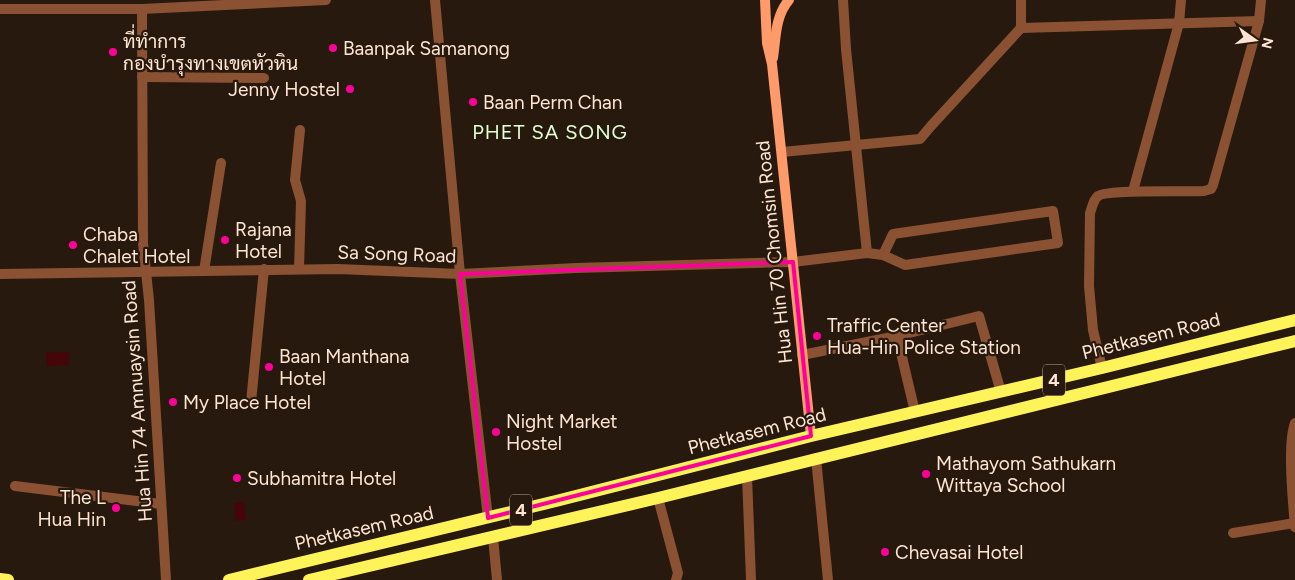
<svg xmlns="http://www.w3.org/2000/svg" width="1295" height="580" font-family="Figtree,Sarabun,sans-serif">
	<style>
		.water { fill: #480509 }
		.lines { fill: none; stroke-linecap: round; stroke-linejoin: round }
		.minor { stroke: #8b5133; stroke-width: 10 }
		.tertiary { stroke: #8b5133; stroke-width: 10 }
		.secondary { stroke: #ff9a6a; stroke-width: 10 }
		.primary { stroke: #fff35a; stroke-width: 12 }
		.marked { fill: none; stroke: #fe0098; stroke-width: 4; stroke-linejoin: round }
		.poi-dot { fill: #fe0098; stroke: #27190d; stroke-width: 2 }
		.labels { text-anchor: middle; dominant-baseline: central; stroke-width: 4.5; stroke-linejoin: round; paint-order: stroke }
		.shield { fill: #27190d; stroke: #bea898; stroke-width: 1 }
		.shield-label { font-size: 18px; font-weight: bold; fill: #ffe5d3 }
		.poi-label { font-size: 19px; fill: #ffe5d3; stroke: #27190d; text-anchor: start }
		.street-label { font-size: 19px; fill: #ffe5d3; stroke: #27190d }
		.neighbourhood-label { font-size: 20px; letter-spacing: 1px; fill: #e3ffd5; stroke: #27190d }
	</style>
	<rect width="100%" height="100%" fill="#27190d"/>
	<!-- water -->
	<g class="water">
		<polygon points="69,352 69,365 47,366 46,353"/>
		<polygon points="244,502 246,520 236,521 234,503"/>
	</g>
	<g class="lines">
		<!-- minor -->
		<g class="minor">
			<polyline points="435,0 460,274 488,518"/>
			<polyline points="843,0 846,49 867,253"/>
			<polyline points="142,9 143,243 149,300 166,580"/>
			<polyline points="1021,28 1259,21"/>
			<polyline points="142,77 264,78"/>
			<polyline points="782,152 920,139 931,126 1021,28 1021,0"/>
			<polyline points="1133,191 1179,23 1181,0"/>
			<polyline points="299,269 301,201 295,180 300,130"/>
			<polyline points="204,271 221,163"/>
			<polyline points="0,274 338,269 460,274 576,268 793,262 867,253 883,255 905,265 1058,243 1053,211 893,234 883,255"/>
			<polyline points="897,336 915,412"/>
			<polyline points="802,355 897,336 979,316 1001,392"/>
			<path d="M1102,368L1093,330L1089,286L1090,213C1092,208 1093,200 1098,196C1107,189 1188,192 1204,191L1211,189L1213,185L1259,21L1261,0"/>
			<polyline points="251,402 264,269"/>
			<path d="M1295,423C1287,445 1293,501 1295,527"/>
			<polyline points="747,476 751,580"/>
			<polyline points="15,486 161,504"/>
			<polyline points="658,498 678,573 676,580"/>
			<polyline points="1233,533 1295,523"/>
		</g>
		<!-- tertiary -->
		<g class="tertiary">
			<polyline points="0,9 142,9 326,0"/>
			<polyline points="816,458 828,580"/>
			<polyline points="493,537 497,580"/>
		</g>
		<!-- secondary -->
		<g class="secondary">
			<polyline points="765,0 767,43 772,64 811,436"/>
			<path d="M773,58C776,38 775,16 789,0"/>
		</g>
		<!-- primary -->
		<g class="primary">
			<polyline points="0,579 8,580"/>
			<polyline points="229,580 560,500 811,436 1102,368 1295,320"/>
			<polyline points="309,580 658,498 1295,341"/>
		</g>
	</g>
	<!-- marked area -->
	<path class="marked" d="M793,262L811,436L488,518L460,274Z"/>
	<!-- markers -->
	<g class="poi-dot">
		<circle cx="333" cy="48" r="5"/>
		<circle cx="113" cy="52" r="5"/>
		<circle cx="350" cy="89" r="5"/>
		<circle cx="473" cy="102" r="5"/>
		<circle cx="225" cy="240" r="5"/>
		<circle cx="73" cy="245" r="5"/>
		<circle cx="817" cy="336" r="5"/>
		<circle cx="269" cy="367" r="5"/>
		<circle cx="173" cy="402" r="5"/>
		<circle cx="496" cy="432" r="5"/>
		<circle cx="926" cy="474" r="5"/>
		<circle cx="237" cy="478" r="5"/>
		<circle cx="116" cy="508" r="5"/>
		<circle cx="885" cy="552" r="5"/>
	</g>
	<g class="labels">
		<!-- shield labels -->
		<g class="shield">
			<rect x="1043" y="364.5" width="22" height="31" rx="4"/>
			<rect x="510" y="494.5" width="22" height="31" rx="4"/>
		</g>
		<g class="shield-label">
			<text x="1054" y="380">4</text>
			<text x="521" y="510">4</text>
		</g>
		<!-- poi labels -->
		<g class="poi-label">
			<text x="123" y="41">ที่ทำการ<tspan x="123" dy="22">กองบำรุงทางเขตหัวหิน</tspan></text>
			<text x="343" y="48">Baanpak Samanong</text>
			<text x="340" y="89" text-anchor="end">Jenny Hostel</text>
			<text x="483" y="102">Baan Perm Chan</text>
			<text x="235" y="229">Rajana<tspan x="235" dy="22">Hotel</tspan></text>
			<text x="83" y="234">Chaba<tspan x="83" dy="22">Chalet Hotel</tspan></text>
			<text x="827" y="325">Traffic Center<tspan x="827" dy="22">Hua-Hin Police Station</tspan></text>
			<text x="279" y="356">Baan Manthana<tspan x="279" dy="22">Hotel</tspan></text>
			<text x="183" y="402">My Place Hotel</text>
			<text x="506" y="421">Night Market<tspan x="506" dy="22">Hostel</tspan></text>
			<text x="936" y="463">Mathayom Sathukarn<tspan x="936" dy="22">Wittaya School</tspan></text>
			<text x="247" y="478">Subhamitra Hotel</text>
			<text x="106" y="497" text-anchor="end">The L<tspan x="106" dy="22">Hua Hin</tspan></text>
			<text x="895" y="552">Chevasai Hotel</text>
		</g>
		<!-- street labels -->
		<g class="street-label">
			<text transform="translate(774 252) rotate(-96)">Hua Hin 70 Chomsin Road</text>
			<text transform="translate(397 254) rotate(2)">Sa Song Road</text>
			<text transform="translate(1151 336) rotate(-14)">Phetkasem Road</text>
			<text transform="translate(137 401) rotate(-94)">Hua Hin 74 Amnuaysin Road</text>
			<text transform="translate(757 431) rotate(-14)">Phetkasem Road</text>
			<text transform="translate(364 528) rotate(-13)">Phetkasem Road</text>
		</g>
		<!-- neighbourhood labels -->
		<g class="neighbourhood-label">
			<text x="550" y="132">PHET SA SONG</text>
		</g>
	</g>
	<!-- north arrow -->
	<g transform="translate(1255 40) rotate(104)" stroke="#27190d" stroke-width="4" paint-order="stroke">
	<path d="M0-4L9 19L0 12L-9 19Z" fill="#ffe5d3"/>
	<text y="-8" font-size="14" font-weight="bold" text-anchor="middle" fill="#ffe5d3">N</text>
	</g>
</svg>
